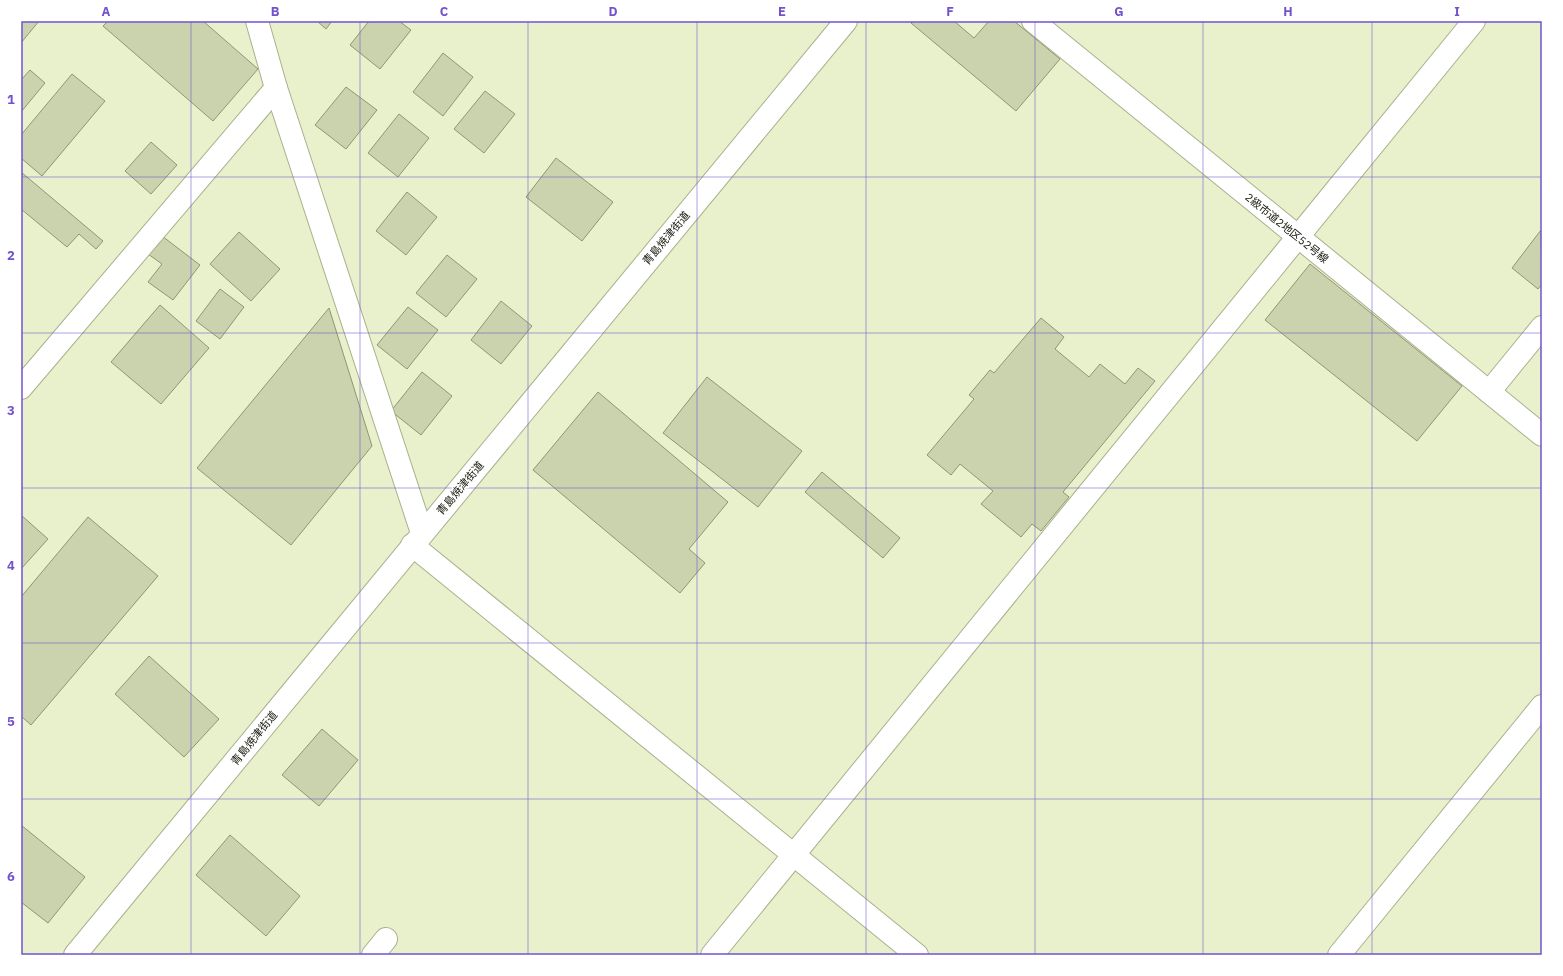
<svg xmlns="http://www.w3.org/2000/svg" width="1563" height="976" font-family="'IBM Plex Sans','Noto Sans JP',sans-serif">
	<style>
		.building { fill: #cad2ae; stroke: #8f9674 }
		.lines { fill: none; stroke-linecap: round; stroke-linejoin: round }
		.minor-casing { stroke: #a9b18d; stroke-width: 24 }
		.major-casing { stroke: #a9b18d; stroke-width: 24 }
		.minor { stroke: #fff; stroke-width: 22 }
		.major { stroke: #fff; stroke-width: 22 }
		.grid { fill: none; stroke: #7353cd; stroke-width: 1; stroke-opacity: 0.55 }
		.labels { text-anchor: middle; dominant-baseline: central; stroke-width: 3.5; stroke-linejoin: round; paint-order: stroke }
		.street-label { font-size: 11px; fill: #14170a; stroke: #fff }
		.neatline { fill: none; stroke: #7353cd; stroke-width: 1.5 }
		.grid-label { font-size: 13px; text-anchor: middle; font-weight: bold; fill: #7353cd }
	</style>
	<rect width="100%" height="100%" fill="#e8f0cc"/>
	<!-- building -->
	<g class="building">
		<polygon points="21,21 39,21 21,43"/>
		<polygon points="108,21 203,21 258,69 213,121 103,26"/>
		<polygon points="317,21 332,21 326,29"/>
		<polygon points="369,21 399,21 411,30 380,69 350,45"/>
		<polygon points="912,21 954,21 974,38 989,21 1014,21 1060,59 1016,111 911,23"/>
		<polygon points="443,53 473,77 443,116 413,92"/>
		<polygon points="30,70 45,83 21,112 21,80"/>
		<polygon points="72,74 105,101 42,176 21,158 21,135"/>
		<polygon points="346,87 377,110 346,149 315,125"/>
		<polygon points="485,91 515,114 484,153 454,129"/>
		<polygon points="399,114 429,138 398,177 368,153"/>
		<polygon points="151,142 177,165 151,194 125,171"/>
		<polygon points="556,158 613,202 582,241 526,197"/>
		<polygon points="21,172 103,241 96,249 79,234 67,247 21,209"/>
		<polygon points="407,192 437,217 406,255 376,231"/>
		<polygon points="1541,230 1542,284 1538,289 1512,268"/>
		<polygon points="239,232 280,269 251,301 210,264"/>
		<polygon points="162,236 200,265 173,300 148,282 162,264 148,254"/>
		<polygon points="447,255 477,279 446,317 416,293"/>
		<polygon points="1310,264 1462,386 1417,441 1265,320"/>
		<polygon points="220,289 244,307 220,339 196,321"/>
		<polygon points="501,301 532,326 501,364 471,340"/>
		<polygon points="160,305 209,348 161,404 111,362"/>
		<polygon points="408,307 438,330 407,369 377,345"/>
		<polygon points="329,308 372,446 291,545 197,468"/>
		<polygon points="1041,318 1064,337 1055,349 1089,377 1100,364 1125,384 1138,368 1155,381 1063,492 1069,497 1041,531 1032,524 1021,537 981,504 993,491 960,464 951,475 927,455 974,399 969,395 990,370 994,373"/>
		<polygon points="422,372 452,396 421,435 391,411"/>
		<polygon points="707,377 802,451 758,507 663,433"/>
		<polygon points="598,392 728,502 689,549 705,563 680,593 533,470"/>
		<polygon points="822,472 900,538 883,558 805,492"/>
		<polygon points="21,515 48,539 21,569"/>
		<polygon points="88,517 158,576 31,725 21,716 21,597"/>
		<polygon points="149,656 219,719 184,757 115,694"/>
		<polygon points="322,729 358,760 319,806 282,775"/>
		<polygon points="21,825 85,877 48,923 21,902"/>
		<polygon points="230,835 300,896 266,936 196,875"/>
	</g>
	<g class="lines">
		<!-- minor casing -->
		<g class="minor-casing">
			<g id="minor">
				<polyline points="257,21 276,88 422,533"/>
				<polyline points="1033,21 1542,435"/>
				<polyline points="21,388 276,88"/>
				<polyline points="1489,392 1542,327"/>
				<polyline points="412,545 917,955"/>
				<polyline points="373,955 386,939"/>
				<polyline points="712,955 1474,21"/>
				<polyline points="1339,955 1542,706"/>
			</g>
		</g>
		<!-- major casing -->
		<g class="major-casing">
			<polyline id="major" points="75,955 846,21"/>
		</g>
		<!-- minor -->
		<use href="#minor" class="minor"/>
		<!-- major -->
		<use href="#major" class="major"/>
	</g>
	<!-- grid -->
	<path class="grid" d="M191,21V955M360,21V955M528,21V955M697,21V955M866,21V955M1035,21V955M1203,21V955M1372,21V955M21,177H1542M21,333H1542M21,488H1542M21,643H1542M21,799H1542"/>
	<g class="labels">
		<!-- street labels -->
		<g class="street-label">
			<text transform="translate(1287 228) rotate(39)">2級市道2地区52号線</text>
			<text transform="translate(666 238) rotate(-50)">青島焼津街道</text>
			<text transform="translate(460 488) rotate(-50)">青島焼津街道</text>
			<text transform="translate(254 738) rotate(-51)">青島焼津街道</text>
		</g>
	</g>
	<!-- border -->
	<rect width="1563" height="976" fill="none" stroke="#ffffff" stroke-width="44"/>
	<rect x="22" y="22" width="1519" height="932" class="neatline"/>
	<g class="grid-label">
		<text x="106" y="16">A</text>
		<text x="275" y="16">B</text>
		<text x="444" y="16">C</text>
		<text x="613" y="16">D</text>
		<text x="782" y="16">E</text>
		<text x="950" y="16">F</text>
		<text x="1119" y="16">G</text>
		<text x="1288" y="16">H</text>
		<text x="1457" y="16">I</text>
		<text x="11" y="104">1</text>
		<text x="11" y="260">2</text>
		<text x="11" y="415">3</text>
		<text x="11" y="570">4</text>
		<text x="11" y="726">5</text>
		<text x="11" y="881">6</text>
	</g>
</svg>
